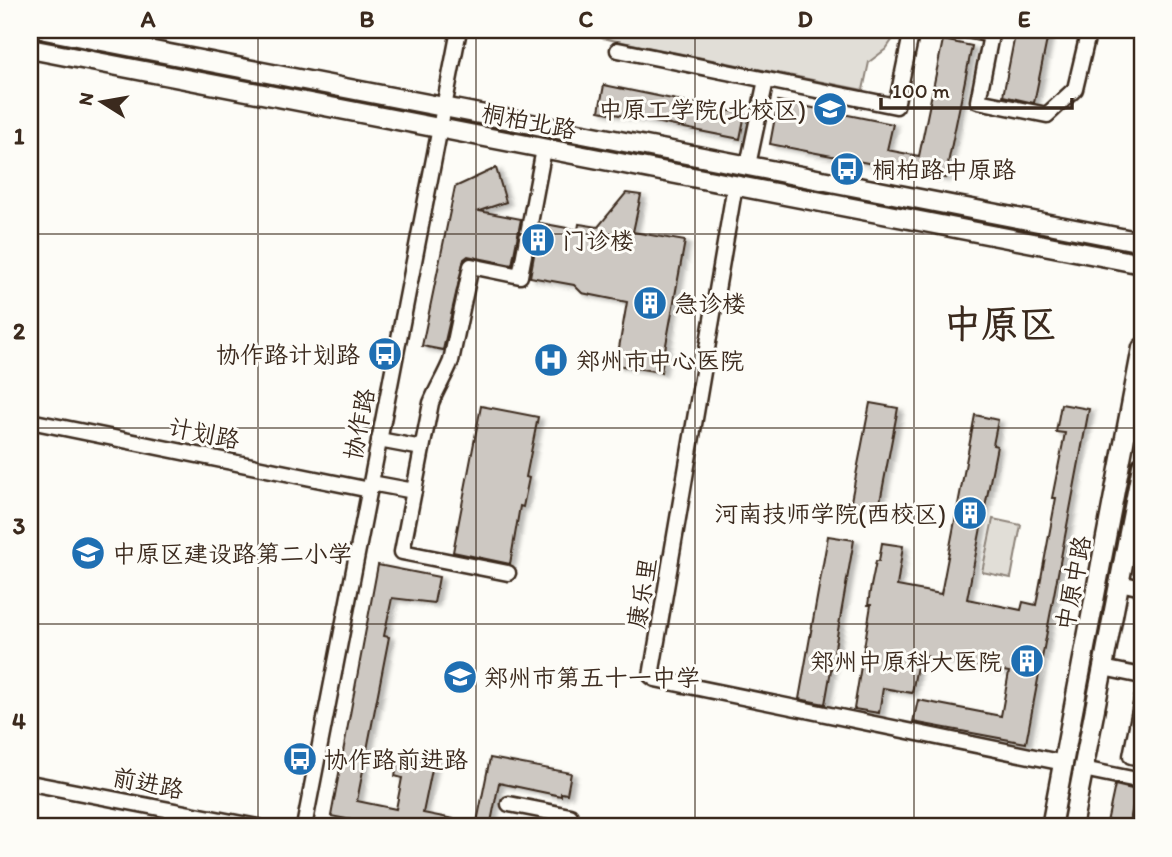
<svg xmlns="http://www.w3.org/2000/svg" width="1172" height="857" font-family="Itim,'LXGW WenKai TC',sans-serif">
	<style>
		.green { fill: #e1ded7; stroke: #8e847a; stroke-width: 2 }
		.building { fill: #cdc8c2; stroke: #3b2a1e; stroke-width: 2; filter: url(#shadow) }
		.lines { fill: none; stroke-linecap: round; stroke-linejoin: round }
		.minor-casing { stroke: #3b2a1e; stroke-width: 19 }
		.major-casing { stroke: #3b2a1e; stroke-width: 23 }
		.minor { stroke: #fdfcf7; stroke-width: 14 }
		.major { stroke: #fdfcf7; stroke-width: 18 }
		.grid { fill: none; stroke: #3b2a1e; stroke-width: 2; stroke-opacity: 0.55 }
		.labels { text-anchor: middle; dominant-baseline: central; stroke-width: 6; stroke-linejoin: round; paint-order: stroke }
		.poi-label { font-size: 24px; fill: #3b2a1e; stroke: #fdfcf7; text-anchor: start }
		.street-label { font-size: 24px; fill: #3b2a1e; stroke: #fdfcf7 }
		.town-label { font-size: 38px; font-weight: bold; fill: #3b2a1e; stroke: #fdfcf7 }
		.neatline { fill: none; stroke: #3b2a1e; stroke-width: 2.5 }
		.grid-label { font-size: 23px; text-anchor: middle; font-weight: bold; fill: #3b2a1e }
	</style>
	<defs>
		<filter id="shadow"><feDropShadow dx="5" dy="3" stdDeviation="2" flood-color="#0004"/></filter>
	</defs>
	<rect width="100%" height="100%" fill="#fdfcf7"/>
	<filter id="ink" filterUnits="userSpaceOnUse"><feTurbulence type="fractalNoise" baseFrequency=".0143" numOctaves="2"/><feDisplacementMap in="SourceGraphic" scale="14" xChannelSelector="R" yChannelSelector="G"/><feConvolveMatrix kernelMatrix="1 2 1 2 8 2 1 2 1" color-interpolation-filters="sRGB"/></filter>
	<g filter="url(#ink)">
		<!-- green -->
		<g class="green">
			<polygon points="604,30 899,30 886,49 869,62 863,90 602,38"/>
			<polygon points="993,519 1021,525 1011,578 982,572"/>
		</g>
		<!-- building -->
		<g class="building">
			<polygon points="1016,30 1049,30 1034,103 1003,96"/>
			<polygon points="943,40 972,46 945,178 770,144 778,101 893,124 887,150 919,156"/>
			<polygon points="604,85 745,114 740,139 599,111"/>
			<polygon points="496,168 506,202 479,211 521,219 512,265 468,256 464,259 443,350 422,346 455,187"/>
			<polygon points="626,193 641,195 633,232 685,241 661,372 616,365 627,302 582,293 574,285 530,277 540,223 578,230 579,224 598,227"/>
			<polygon points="870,403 898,408 879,507 851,501"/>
			<polygon points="1061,404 1089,409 1026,743 913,722 918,700 1001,716 1009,672 919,655 912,693 883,688 879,713 854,709 871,605 868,605 870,591 876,561 879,561 882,543 903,546 897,586 941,594 975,415 998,420 993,445 997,446 967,599 1021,610 1023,602 1036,605 1056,498 1052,498 1065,433 1056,432"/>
			<polygon points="481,406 538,417 526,477 529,478 523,507 520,506 510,564 453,552"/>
			<polygon points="828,536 854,540 825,704 799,699"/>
			<polygon points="378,565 439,577 434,603 392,598 384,636 389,637 357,801 396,809 402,778 395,776 398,762 405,764 408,750 435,755 423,813 469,822 468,827 388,827 331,816"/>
			<polygon points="490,758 571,773 567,794 561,793 561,796 499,783 490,827 476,827"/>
			<polygon points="1115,785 1136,790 1129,827 1106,827"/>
		</g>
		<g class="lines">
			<!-- minor casing -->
			<g class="minor-casing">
				<g id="minor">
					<polyline points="967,30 991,35"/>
					<polyline points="992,30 978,101 1047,115 1075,89 1089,30"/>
					<polyline points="618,50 896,106 912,30"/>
					<polyline points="748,165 766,80"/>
					<polyline points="735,185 651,676 655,679 1064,763"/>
					<polyline points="30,421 370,490"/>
					<polyline points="379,440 422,448"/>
					<polyline points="371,483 414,491"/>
					<path d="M508,573L402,552L431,403C437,388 445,376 451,361L471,266L520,276L544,149"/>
					<polyline points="1120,583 1142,588"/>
					<polyline points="1103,668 1142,676"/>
					<polyline points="1142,700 1131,756 1142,758"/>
					<polyline points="1083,769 1142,781"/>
					<polyline points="30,783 258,827"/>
					<polyline points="509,804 570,816 568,827"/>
					<polyline points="304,827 459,30"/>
				</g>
			</g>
			<!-- major casing -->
			<g class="major-casing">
				<g id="major">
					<polyline points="45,30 1142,242"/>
					<polyline points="30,49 1142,264"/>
					<polyline points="1051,827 1142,348"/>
					<polyline points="1072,827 1142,466"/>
				</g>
			</g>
			<!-- minor -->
			<use href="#minor" class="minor"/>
			<!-- major -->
			<use href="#major" class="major"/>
		</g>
	</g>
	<!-- grid -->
	<path class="grid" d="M258,30V827M476,30V827M695,30V827M914,30V827M30,234H1142M30,428H1142M30,624H1142"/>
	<!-- icons -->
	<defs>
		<g id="university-disc" transform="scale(1.75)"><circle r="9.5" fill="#1f6fb2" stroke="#fdfcf7"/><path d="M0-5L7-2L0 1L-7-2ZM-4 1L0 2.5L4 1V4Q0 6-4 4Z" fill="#fff"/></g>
		<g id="bus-disc" transform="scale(1.75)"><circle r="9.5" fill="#1f6fb2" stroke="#fdfcf7"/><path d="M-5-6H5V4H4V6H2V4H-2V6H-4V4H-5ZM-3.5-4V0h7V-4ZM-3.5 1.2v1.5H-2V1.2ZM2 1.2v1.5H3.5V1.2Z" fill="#fff"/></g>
		<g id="building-disc" transform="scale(1.75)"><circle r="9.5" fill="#1f6fb2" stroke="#fdfcf7"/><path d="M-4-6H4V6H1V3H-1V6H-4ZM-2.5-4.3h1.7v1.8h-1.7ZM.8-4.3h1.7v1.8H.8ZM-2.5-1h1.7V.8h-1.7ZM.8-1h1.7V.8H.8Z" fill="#fff"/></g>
		<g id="hospital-disc" transform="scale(1.75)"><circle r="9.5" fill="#1f6fb2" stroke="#fdfcf7"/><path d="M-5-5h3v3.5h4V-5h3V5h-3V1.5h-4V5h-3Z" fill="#fff"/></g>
		<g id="school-disc" transform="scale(1.75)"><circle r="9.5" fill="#1f6fb2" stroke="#fdfcf7"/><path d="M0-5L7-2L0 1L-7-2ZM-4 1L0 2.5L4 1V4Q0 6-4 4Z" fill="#fff"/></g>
	</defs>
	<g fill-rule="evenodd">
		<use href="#university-disc" x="830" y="109"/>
		<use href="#bus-disc" x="847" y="169"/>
		<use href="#building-disc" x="538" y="240"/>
		<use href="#building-disc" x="650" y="303"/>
		<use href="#bus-disc" x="385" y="354"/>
		<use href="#hospital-disc" x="551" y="360"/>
		<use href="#building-disc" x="970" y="513"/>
		<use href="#school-disc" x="88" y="553"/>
		<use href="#building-disc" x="1027" y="661"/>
		<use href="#school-disc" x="460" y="677"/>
		<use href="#bus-disc" x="300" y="759"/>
	</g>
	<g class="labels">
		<!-- poi labels -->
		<g class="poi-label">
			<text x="806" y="109" text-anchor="end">中原工学院(北校区)</text>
			<text x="872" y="169">桐柏路中原路</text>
			<text x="562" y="240">门诊楼</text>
			<text x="674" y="303">急诊楼</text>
			<text x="360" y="354" text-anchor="end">协作路计划路</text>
			<text x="576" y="360">郑州市中心医院</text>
			<text x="946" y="513" text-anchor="end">河南技师学院(西校区)</text>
			<text x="112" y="553">中原区建设路第二小学</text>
			<text x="1002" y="661" text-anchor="end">郑州中原科大医院</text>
			<text x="484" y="677">郑州市第五十一中学</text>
			<text x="324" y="759">协作路前进路</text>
		</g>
		<!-- street labels -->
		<g class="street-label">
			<text transform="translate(529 121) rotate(11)">桐柏北路</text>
			<text transform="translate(359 424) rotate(-79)">协作路</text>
			<text transform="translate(204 433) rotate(11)">计划路</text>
			<text transform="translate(1073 583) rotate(-79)">中原中路</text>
			<text transform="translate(642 593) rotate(-80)">康乐里</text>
			<text transform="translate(148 783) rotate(11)">前进路</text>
		</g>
		<!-- town labels -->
		<g class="town-label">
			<text x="1000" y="324">中原区</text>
		</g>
	</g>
	<!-- margin -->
	<rect width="1172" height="857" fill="none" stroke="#fdfcf7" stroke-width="77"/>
	<!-- north arrow -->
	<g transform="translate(102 102) rotate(281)" stroke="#fdfcf7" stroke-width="5" paint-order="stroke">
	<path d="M0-5L12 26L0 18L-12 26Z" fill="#3b2a1e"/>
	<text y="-10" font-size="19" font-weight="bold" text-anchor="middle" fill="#3b2a1e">N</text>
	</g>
	<!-- scale -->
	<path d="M881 98v10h191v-10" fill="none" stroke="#3b2a1e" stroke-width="3.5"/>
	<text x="892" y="98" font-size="21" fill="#3b2a1e" stroke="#fdfcf7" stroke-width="5" paint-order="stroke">100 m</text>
	<rect x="38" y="38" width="1096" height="780" class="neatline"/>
	<g class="grid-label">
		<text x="148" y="27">A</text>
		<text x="367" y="27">B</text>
		<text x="586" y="27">C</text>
		<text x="805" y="27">D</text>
		<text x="1024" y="27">E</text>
		<text x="19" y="144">1</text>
		<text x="19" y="339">2</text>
		<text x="19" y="534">3</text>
		<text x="19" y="729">4</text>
	</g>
</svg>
